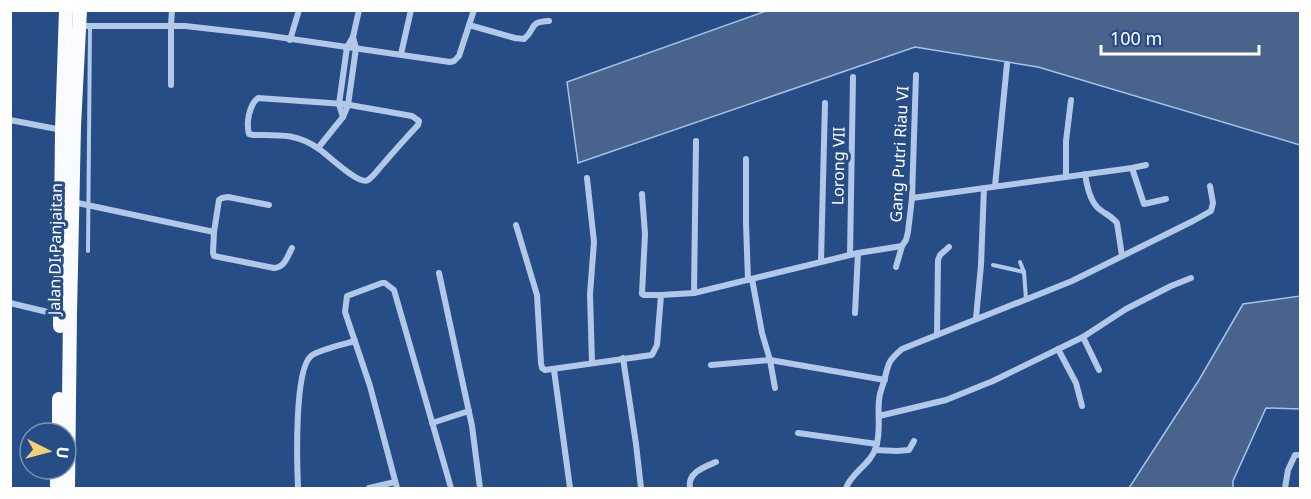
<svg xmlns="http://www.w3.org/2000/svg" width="1311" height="499" font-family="'Noto Sans',sans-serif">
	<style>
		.water { fill: #48648c; stroke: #a6c3e8; stroke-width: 1.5 }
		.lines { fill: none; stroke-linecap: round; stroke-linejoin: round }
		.service { stroke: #b1c8e8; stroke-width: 4 }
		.minor { stroke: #b1c8e8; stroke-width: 6 }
		.trunk { stroke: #fafbfe; stroke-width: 14 }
		.labels { text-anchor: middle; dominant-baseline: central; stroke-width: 6; stroke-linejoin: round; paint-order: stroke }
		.street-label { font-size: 16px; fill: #fff; stroke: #274d86 }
	</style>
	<rect width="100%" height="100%" fill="#274d86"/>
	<!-- water -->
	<g class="water">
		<polygon points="766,11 1300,11 1300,145 1038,67 915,47 578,163 567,82"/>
		<polygon points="1300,296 1300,409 1266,408 1233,481 1233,488 1129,488 1199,380 1243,304"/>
	</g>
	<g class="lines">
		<!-- service -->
		<g class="service">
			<polyline points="88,251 90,26"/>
			<polyline points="1020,262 1024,272 1026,299"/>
			<polyline points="993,265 1024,272"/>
		</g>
		<!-- minor -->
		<g class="minor">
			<path d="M469,25L515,38L524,39C537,29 527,22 549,21"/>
			<polyline points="81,26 185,26 264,35 450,62 454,61 459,56 474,10"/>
			<polyline points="290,40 299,10"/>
			<polyline points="401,54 411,10"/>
			<polyline points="171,85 171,25 172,10"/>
			<path d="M258,98L344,104L412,116L419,121L418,125C406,138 395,150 384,163C379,168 374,176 368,180C359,186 328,155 319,149C297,133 278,135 253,135L249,134C246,123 249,105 258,98Z"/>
			<polyline points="343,117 339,104 347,47 353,37 359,10"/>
			<polyline points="10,120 62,130"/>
			<polyline points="318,148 343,117 348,105 356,48 353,37"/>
			<polyline points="746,159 746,223 748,280"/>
			<polyline points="1132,168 1144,204 1166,199"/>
			<path d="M1085,174C1087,185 1089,198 1097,207C1103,213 1112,216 1117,223L1122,256"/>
			<polyline points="1066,177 1066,141 1071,100"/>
			<polyline points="587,178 594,242 590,294 592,363"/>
			<polyline points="995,186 1007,64"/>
			<polyline points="642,194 645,234 642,294 644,295 661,295"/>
			<polyline points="912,198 1132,168 1146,165"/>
			<path d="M73,202L214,232L213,253L214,256L274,268C285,267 287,257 292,248"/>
			<polyline points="516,225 537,295 541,363 542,368 545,370 652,355 657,345 661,295 694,293 858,253 902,246"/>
			<polyline points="214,232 219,200 222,198 228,197 269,205"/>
			<polyline points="850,255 853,77"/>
			<polyline points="821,261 825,103"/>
			<polyline points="896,267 902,246 906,240 908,232 912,198 916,75"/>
			<polyline points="439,273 472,426 480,488"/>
			<polyline points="752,279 762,333 770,360 775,388"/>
			<polyline points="694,293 696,141"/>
			<polyline points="10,303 60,315"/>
			<polyline points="855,313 858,253"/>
			<polyline points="976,318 981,265 984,188"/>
			<polyline points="937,335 938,260 940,255 949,247"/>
			<polyline points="1083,337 1099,370"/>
			<polyline points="1058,349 1076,383 1082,406"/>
			<polyline points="623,358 636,444 641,488"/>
			<polyline points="711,365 770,360 885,380"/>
			<polyline points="554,370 570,488"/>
			<polyline points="879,416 946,400 993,381 1083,337 1126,309 1171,286 1191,278"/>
			<polyline points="432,423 469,411"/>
			<polyline points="798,433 877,444"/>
			<polyline points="875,450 897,451 909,450 914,441"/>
			<path d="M298,488C297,465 294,370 311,356C318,350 344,344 355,341"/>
			<polyline points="369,488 395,482"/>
			<polyline points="397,488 370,386 345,312 347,296 382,283 385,283 394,290 451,488"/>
			<path d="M690,488C687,473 704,467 716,462"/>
			<path d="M846,488C852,472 871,464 876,447C882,429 876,411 880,394C881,390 883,385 884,381C889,363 887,362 902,349L1072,281L1193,221L1211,211L1213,203L1210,186"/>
			<polyline points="1285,488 1288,470 1295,455 1300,455"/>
		</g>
		<!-- trunk -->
		<g class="trunk">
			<polyline points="60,326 62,130 66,10"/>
			<polyline points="59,433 59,399"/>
			<polyline points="57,488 57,469"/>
			<polyline points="68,488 70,314 74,126 80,10"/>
		</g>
	</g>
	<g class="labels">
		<!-- street labels -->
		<g class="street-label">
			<text transform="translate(899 154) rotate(-87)">Gang Putri Riau VI</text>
			<text transform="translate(838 166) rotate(-89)">Lorong VII</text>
			<text transform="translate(55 249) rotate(-89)">Jalan DI Panjaitan</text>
		</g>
	</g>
	<!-- border -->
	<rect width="1311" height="499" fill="none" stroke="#ffffff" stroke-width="24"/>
	<!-- north arrow -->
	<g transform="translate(48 451) rotate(96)"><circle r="28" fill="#274d86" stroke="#7d94b6" stroke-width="1.5"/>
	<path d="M0-4.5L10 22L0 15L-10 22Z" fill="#f1d177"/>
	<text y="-9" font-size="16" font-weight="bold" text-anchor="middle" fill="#ffffff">U</text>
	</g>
	<!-- scale -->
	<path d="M1101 45v9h158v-9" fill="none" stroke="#ffffff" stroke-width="3"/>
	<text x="1110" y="45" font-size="18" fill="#ffffff" stroke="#274d86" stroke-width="4.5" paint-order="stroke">100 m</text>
</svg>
